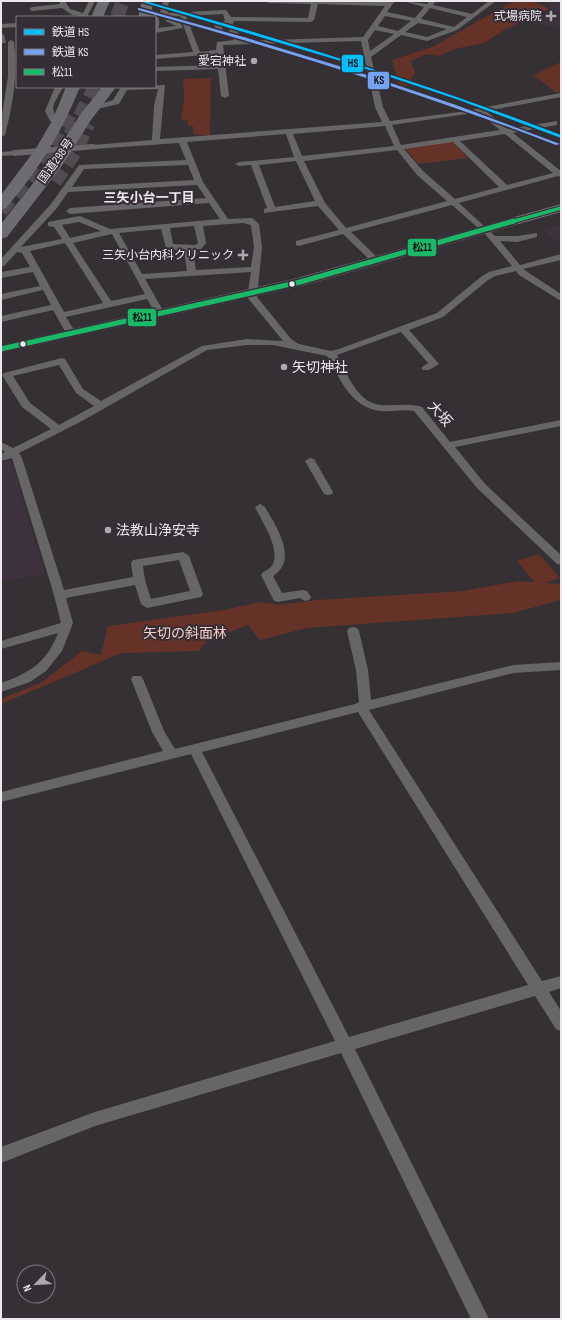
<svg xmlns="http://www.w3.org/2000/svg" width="562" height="1320" font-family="'Sofia Sans Condensed','Noto Sans JP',sans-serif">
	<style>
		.built { fill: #3d323e }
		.green { fill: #653228 }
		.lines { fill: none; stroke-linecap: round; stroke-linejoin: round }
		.highway-tunnel { stroke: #504c50; stroke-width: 14; stroke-dasharray: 14 7; stroke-linecap: butt }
		.street { fill: #666667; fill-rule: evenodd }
		.secondary { fill: #69676a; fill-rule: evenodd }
		.primary { fill: #706f72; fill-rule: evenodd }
		.highway { fill: #6d6c70; fill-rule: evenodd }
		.bus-1-far1-casing { stroke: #352e36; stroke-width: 5.5 }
		.bus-1-casing { stroke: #352e36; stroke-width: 8 }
		.bus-1-far1 { stroke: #1ab867; stroke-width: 3.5 }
		.bus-1 { stroke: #1ab867; stroke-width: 5 }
		.rail-1-casing { stroke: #352e36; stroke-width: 3 }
		.rail-2-casing { stroke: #352e36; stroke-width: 3 }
		.rail-1 { fill: #00bfff; fill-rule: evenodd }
		.rail-2 { fill: #74a3f3; fill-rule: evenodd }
		.poi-dot { fill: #aca8ac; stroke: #352e36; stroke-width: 1.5 }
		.bus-dot { fill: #ede8ed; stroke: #352e36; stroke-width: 1.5 }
		.labels { text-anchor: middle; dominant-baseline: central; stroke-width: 4; stroke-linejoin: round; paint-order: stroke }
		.far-poi-label { font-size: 12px; fill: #ede8ed; stroke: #352e36; text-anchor: end }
		.far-street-label { font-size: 12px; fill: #ede8ed; stroke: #352e36 }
		.far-neighbourhood-label { font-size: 13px; font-weight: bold; fill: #ede8ed; stroke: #352e36 }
		.poi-label { font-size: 14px; fill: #ede8ed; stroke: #352e36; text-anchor: start }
		.street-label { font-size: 14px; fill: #ede8ed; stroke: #352e36 }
		.park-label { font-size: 14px; fill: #f6cdc4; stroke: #352e36 }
		.line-badge { stroke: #352e36; stroke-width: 1.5 }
		.pale-badge-label { font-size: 11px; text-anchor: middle; font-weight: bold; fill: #111 }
	</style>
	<rect width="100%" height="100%" fill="#343034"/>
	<!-- built -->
	<g class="built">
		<polygon points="540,1 561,1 561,29 530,21 552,10 547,3"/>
		<polygon points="561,224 561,244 542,230"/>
		<polygon points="7,459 11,460 45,574 1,581 1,463"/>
	</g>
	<!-- green -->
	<g class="green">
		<path d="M514,1C527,1 538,1 549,9L506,29L484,43L454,49L440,56L426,54L411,61L415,73L408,83V86H399L392,60L432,47Z"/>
		<polygon points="561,62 561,92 557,93 533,75"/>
		<polygon points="211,78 210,136 193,134 193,126 188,126 188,120 181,120 184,99 183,79"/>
		<polygon points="452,141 468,158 418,164 405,148"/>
		<polygon points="539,554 560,578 545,583 561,584 561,600 513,613 307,628 260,640 248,625 207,640 199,651 122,653 1,704 1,699 42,682 82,651 101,655 108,626 218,611 261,602 279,605 317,600 463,591 519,581 534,582 517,561"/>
	</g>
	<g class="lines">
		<!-- highway-tunnel -->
		<g class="highway-tunnel">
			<polyline points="117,17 123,1"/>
			<polyline points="70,135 95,87"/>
			<polyline points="55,182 77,149 88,124"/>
			<polyline points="1,211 41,163 70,115"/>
		</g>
		<!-- street -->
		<g class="street">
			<polygon points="59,1 65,1 70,9 83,13 89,1 95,1 87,17 72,15 62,8 32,11 29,9 32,7 60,4"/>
			<path d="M163,1H169L167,11L169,13L225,10L227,11L231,17L308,18L311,4L269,3L266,1H395L387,12L415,18L424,7L403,1L427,4L429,1H436L433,5L472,14L489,1H496L457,30L427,41L401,35L371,57L383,107L390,121L459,112L561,93V97L486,111L508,129L557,121V125L513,133L561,171V177L558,176L459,203L495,236H517L537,233V237L517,242L500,241L520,265L561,254V260L523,269L561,294V301L519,275L516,271L495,276L488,280L443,317L409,330L439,364L429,370H423L421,368L428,363L401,332L337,355C347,373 357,403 381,405C395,406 407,403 422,407L450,442L561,420V426L455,447L485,484L561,555V565L557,564L477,488L414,411C403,409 392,412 381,411C351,408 340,379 327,356L273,345H247L207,350L82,421L19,453L22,458L64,590L133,577L131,563L133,560L183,552L189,556L203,594L201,597L147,608L141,604L135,585L66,598L73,623L62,651L46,671L30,682L1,692V683C30,673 47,662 58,633L1,649V641L61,623L54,595L12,458L1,461V454L5,452L1,449V442L13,448L51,429L22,407L2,375L4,373L62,358L65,359L83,389L101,401L202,346L247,339L283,341L247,297L251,272L145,279L165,314L163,316H157L147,299L66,317L76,333L71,336L66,333L53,310L1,322V316L51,305L43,290L1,300V294L40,286L33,272L1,278V272L30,267L22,253L17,252L4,266L1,267V259L51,204L79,165L186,160L179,143L93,149L89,147L93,145L152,140L154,106L158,89L127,90L119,104L93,110L89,108L113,100L121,87L165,85L160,139L382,122L375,107L361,41L223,45L229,96L225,98L221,96L218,69L155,71V67L218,65L217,54L155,59V55L193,52L180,16L171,17V19L180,23L183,27L182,28L155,33V17H152L144,9V7H148C156,12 162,18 158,28L176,26L166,21L165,16L160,12ZM318,4L385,6L363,37L242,41L233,23L234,21L311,22L314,20ZM430,8L467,17L454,27L421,19ZM223,14L225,21L214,24C218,35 220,36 232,35L234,40L217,42L216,50L200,52L186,16ZM385,16L411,21L398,31L378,26ZM418,23L447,29L427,37L405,32ZM221,25H227L230,31L224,32ZM375,30L394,34L370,51L368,40ZM481,112V115L500,130L401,145L392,125ZM385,126L394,146L302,156L293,134ZM286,134L294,157L239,162L235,164L239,166L251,165L267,208L264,209V213L318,206L339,230L296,241V245L299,246L343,234L373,263H379V259L351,232L452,205L485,234L512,266L489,272L482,276L437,313L339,349L331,351L299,344L291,339L257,297L262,247L259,224L252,218L228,219L203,182L187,142ZM505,134L553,173L507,185L460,141ZM453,142L499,187L455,199L423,171L404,149ZM397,150L417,175L447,201L346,228L325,203L304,161ZM296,161L315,201L275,207L259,165ZM188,165L194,180L72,187L84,169ZM197,185L206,198L70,208L66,211L70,214L209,203L220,219L110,229L80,216L48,222V226L54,227L62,239L21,247L57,208L68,192ZM79,222L101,231L70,238L62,225ZM243,223L251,225L254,247L251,267L196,270L193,250L201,249L206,243L203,226ZM194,226L198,243L195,245L173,244L170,228ZM161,229L166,248L184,251L187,271L142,274L119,233ZM112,234L145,294L111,301L73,243ZM65,243L103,303L64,312L30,251ZM59,365L76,393L94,406L59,425L30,403L13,376ZM179,560L190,591L151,599L145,580L143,566Z"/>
			<polygon points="17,23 17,27 1,28 1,24"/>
			<polygon points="1,33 4,35 6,43 1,43"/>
			<path d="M11,40L14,42C18,74 13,104 5,135L1,137V121L8,77V42Z"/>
			<path d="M55,87H63C54,105 47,107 62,124L58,126L50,121L45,111Z"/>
			<polygon points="14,151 18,153 17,155 1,156 1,152"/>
			<polygon points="310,458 314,459 333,492 332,494 328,495 324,494 305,461"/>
			<path d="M260,504L265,507C276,526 299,560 273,576L282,593L303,590L307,591L311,597L309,600L305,601L300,598L278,602L274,601L261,575C264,570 270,570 273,564C280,547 262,522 255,507Z"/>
			<path d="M353,627L357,628L359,631L368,670L371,700L513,665L561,662V670L513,673L369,710L542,981L561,976V988L549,992L561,1011V1031L556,1029L535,996L355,1049L489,1319H471L341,1053L95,1126L1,1163V1147L95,1112L335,1041L191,754L1,802V792L163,751L152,732L131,679L133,676H141L143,679L164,731L175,749L355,704L359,702L356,670L347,631L349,628ZM358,712L528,985L349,1037L202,752Z"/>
		</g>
		<!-- secondary -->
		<polygon class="secondary" points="93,144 97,145 99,147 97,149 14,156 8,153 14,150"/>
		<!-- primary -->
		<polygon class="primary" points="561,204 561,212 305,285 1,353 1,345 297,278"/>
		<!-- highway -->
		<g class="highway">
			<polygon points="98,1 110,1 103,17 91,17"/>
			<polygon points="142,1 154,1 150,17 138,17"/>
			<path d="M66,87H80C62,132 38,171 6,208L1,210V195L35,150L52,121Z"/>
			<polygon points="102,87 116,87 91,120 61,167 7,237 1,239 1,224 50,162 80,115"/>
		</g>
		<!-- bus-1-far1 casing -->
		<g class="bus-1-far1-casing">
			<polyline id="bus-1-far1" points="511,222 561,208"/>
		</g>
		<!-- bus-1 casing -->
		<g class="bus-1-casing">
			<polyline id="bus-1" points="1,349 300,282 514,221"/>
		</g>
		<!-- bus-1-far1 -->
		<use href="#bus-1-far1" class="bus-1-far1"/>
		<!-- bus-1 -->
		<use href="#bus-1" class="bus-1"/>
		<!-- rail-1 casing -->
		<g class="rail-1-casing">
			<path id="rail-1" d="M139,1H145C286,40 425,83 561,135V138L456,99L351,64Z"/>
		</g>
		<!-- rail-2 casing -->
		<g class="rail-2-casing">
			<path id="rail-2" d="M139,8L247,38L352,70L456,105L560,144L556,145C419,92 279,49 138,10V8Z"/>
		</g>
		<!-- rail-1 -->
		<use href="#rail-1" class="rail-1"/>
		<!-- rail-2 -->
		<use href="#rail-2" class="rail-2"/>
	</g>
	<!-- markers -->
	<g class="poi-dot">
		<path d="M549 10h4v4h4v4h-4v4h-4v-4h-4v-4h4z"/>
		<circle cx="254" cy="61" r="4"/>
		<path d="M241 249h4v4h4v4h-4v4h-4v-4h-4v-4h4z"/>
		<circle cx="284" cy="367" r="4"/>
		<circle cx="108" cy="530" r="4"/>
	</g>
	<g class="bus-dot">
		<circle cx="292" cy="284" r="3.5"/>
		<circle cx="23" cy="344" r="3.5"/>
	</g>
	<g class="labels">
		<!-- far-poi labels -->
		<g class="far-poi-label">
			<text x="542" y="16">式場病院</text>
			<text x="246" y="61">愛宕神社</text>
			<text x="234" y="255">三矢小台内科クリニック</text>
		</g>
		<!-- far-street labels -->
		<g class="far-street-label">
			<text transform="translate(56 161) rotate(-55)">国道298号</text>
		</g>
		<!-- far-neighbourhood labels -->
		<g class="far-neighbourhood-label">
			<text x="149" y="198">三矢小台一丁目</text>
		</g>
		<!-- poi labels -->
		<g class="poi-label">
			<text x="292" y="367">矢切神社</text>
			<text x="116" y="530">法教山浄安寺</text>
		</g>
		<!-- street labels -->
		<g class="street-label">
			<text transform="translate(440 414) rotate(48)">大坂</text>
		</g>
		<!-- park labels -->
		<g class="park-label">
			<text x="185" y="633">矢切の斜面林</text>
		</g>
	</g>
	<g class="line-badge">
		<rect x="341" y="54" width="23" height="19" rx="4" fill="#00bfff"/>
		<rect x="367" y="71" width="23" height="19" rx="4" fill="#74a3f3"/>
		<rect x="407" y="238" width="30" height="19" rx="4" fill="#1ab867"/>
		<rect x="127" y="308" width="30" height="19" rx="4" fill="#1ab867"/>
	</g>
	<g class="pale-badge-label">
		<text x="353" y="67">HS</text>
		<text x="379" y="84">KS</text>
		<text x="422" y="251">松11</text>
		<text x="142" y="321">松11</text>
	</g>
	<!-- border -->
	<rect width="562" height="1320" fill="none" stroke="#ede8ed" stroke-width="4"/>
	<!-- legend -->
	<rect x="16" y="16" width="140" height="72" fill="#352e36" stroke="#7f787f"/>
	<rect x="24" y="29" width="20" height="6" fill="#00bfff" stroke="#7f787f"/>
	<text x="52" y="36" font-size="12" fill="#ede8ed">鉄道 HS</text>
	<rect x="24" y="49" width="20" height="6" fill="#74a3f3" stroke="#7f787f"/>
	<text x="52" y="56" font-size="12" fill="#ede8ed">鉄道 KS</text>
	<rect x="24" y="69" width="20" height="6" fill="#1ab867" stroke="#7f787f"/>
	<text x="52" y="76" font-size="12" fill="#ede8ed">松11</text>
	<!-- north arrow -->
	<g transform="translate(36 1284) rotate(245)"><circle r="19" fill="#352e36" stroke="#7f787f"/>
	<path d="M0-3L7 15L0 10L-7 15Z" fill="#aca8ac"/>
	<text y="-6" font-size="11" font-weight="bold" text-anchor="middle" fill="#ede8ed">N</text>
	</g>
</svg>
